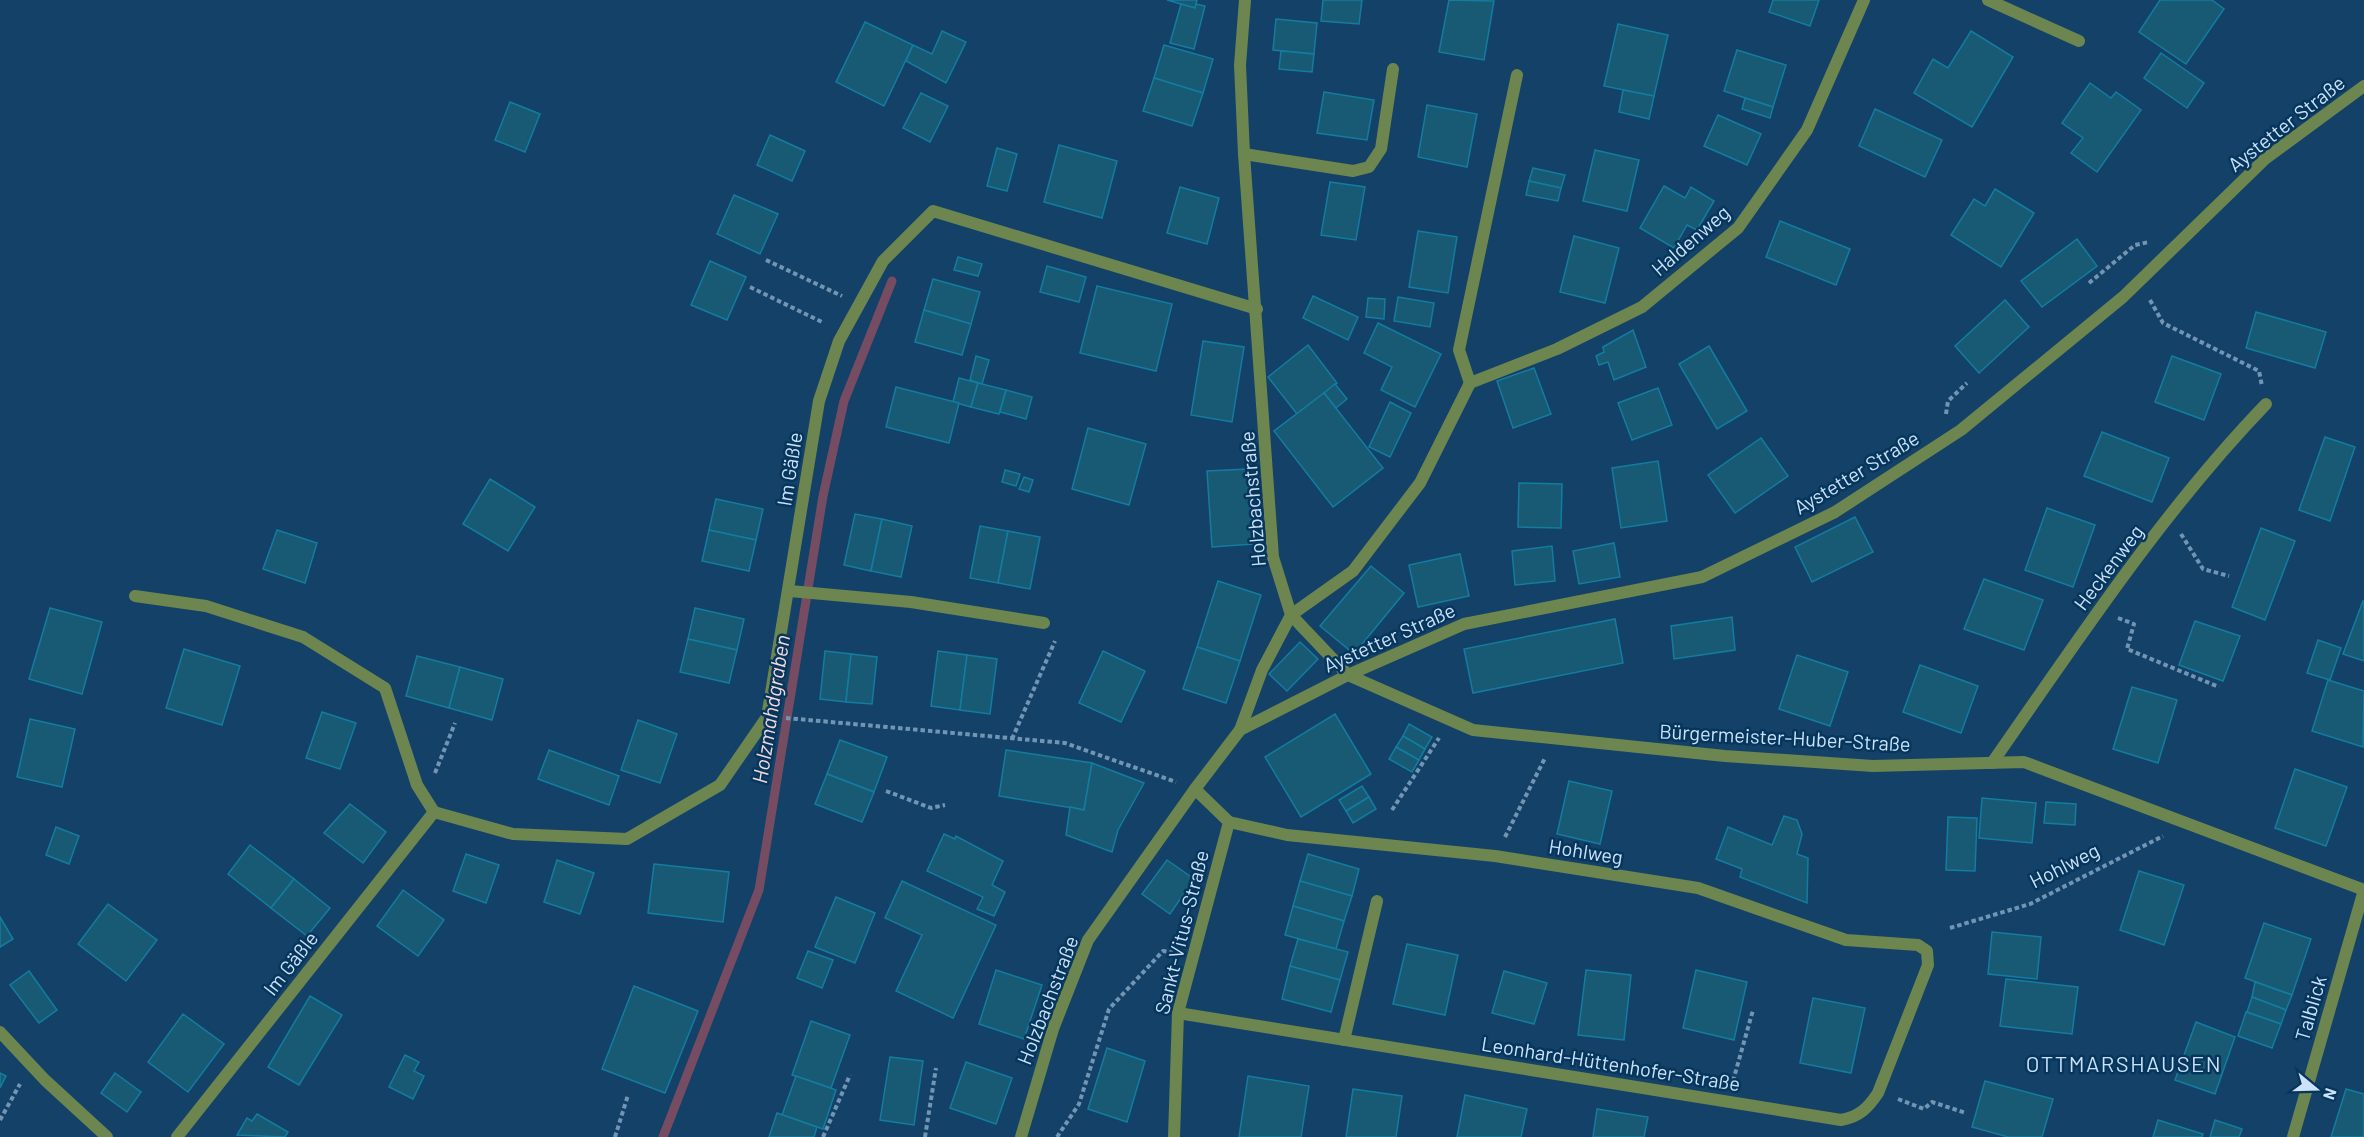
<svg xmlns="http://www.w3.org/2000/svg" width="2364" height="1137" font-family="Barlow,sans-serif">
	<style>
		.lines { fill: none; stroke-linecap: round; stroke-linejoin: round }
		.stream { stroke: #754c62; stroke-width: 9 }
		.building { fill: #185a73; stroke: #137ca1; stroke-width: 1.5 }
		.path { stroke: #7395b4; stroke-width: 4; stroke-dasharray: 4.5 3; stroke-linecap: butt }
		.lane { stroke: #6d854f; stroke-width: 12 }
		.street { stroke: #6d854f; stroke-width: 12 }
		.labels { text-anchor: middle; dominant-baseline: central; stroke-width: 5; stroke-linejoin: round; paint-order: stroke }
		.street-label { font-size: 20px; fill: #cbe2fa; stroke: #07365c }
		.water-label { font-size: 21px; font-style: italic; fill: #f5dadd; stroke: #07365c }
		.quarter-label { font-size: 22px; letter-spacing: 1.5px; fill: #c9e0f8; stroke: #07365c }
	</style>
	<rect width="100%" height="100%" fill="#144168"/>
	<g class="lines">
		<!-- stream -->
		<polyline class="stream" points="663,1137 759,890 823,496 844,401 892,281"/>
	</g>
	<!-- building -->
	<g class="building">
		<polygon points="1167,0 1197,0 1195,8"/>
		<polygon points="1323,0 1362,0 1359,24 1321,21"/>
		<polygon points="1449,0 1494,1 1484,60 1439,52"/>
		<polygon points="1773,0 1819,0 1810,26 1769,12"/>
		<polygon points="2160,0 2212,0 2224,9 2186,64 2139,32"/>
		<polygon points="1181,4 1195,8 1196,4 1205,6 1194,49 1170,43"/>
		<polygon points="1276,19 1317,23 1314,54 1273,50"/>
		<polygon points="865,22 913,45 884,106 836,82"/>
		<polygon points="1618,24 1668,35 1654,96 1604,86"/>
		<polygon points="942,31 966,42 946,83 906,61 913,45 932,54"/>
		<polygon points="1971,31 2013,57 1972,127 1914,93 1933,59 1948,68"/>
		<polygon points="1164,45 1213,59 1203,93 1154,78"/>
		<polygon points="1737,50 1786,65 1773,107 1724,91"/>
		<polygon points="1281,51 1314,54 1312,72 1279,69"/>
		<polygon points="2161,53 2204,83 2187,108 2144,78"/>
		<polygon points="1154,78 1203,93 1192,126 1143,111"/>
		<polygon points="2090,83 2111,98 2116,92 2141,110 2097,172 2071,153 2083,138 2062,123"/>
		<polygon points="1623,90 1654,96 1649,119 1619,112"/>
		<polygon points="1324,92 1374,100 1367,140 1317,133"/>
		<polygon points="921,93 948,106 930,142 903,128"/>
		<polygon points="1745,98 1773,107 1770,118 1742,109"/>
		<polygon points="510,102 540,114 525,152 495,140"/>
		<polygon points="1427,105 1477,114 1467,167 1418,157"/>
		<polygon points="1875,109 1942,140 1925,177 1859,146"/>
		<polygon points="1718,115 1761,134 1747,165 1704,146"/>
		<polygon points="770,135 805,151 792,181 757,165"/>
		<polygon points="1059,145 1117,161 1102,218 1044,202"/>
		<polygon points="997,148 1017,154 1007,191 987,186"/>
		<polygon points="1595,150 1639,160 1627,211 1583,201"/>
		<polygon points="1533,168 1565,175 1561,188 1529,181"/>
		<polygon points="1529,181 1561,188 1558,201 1526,195"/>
		<polygon points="1330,182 1365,187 1356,240 1321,235"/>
		<polygon points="1664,186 1685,198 1691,187 1714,201 1697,230 1687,225 1674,248 1640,228"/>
		<polygon points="1180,187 1219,198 1207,244 1167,233"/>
		<polygon points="1995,189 2034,213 2001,267 1951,235 1974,199 1985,206"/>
		<polygon points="734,195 778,214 760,254 717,234"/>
		<polygon points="1780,221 1850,249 1836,285 1766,257"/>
		<polygon points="1418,231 1457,237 1448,293 1409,287"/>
		<polygon points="1574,236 1619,248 1605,303 1560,292"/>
		<polygon points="2077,239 2097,266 2042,307 2021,281"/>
		<polygon points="958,257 982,264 978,276 954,270"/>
		<polygon points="710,261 746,277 727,320 691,305"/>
		<polygon points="1047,266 1086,277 1079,302 1040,292"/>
		<polygon points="933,279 980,292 971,324 924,310"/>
		<polygon points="1097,286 1172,304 1156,371 1080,353"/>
		<polygon points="1313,296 1358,317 1348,340 1303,318"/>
		<polygon points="1398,297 1434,303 1430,327 1394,321"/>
		<polygon points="1368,298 1385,299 1384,319 1366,317"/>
		<polygon points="2005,300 2029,327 1979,373 1955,346"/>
		<polygon points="924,310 971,324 962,355 915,342"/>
		<polygon points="2256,312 2326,332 2315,368 2246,348"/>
		<polygon points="1378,323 1441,354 1415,407 1381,390 1392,367 1364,353"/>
		<polygon points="1633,330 1646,367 1614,380 1608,362 1599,365 1596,356 1604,352 1603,347"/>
		<polygon points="1203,341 1244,347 1232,422 1191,415"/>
		<polygon points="1308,345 1337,383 1297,414 1268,377"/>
		<polygon points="1709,346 1747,411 1717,429 1679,364"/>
		<polygon points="976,356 989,360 982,384 970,380"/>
		<polygon points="2172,356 2221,374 2204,420 2155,402"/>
		<polygon points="1534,368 1551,414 1513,428 1497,381"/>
		<polygon points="959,378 978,383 971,407 953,402"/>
		<polygon points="978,383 1006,390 999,414 971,407"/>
		<polygon points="1335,384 1347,399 1336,408 1324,393"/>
		<polygon points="896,387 959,403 949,443 886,427"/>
		<polygon points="1658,388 1672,425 1632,440 1618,403"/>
		<polygon points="1006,390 1032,397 1026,419 1000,412"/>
		<polygon points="1324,393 1383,468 1333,507 1274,431"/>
		<polygon points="1390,402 1411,413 1390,457 1369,447"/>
		<polygon points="1088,428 1146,444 1129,505 1072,489"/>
		<polygon points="2102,432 2169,458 2152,502 2084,476"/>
		<polygon points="2325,437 2355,447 2330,521 2299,510"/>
		<polygon points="1761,438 1788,476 1735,513 1708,475"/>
		<polygon points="1658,461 1667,521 1621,528 1612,468"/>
		<polygon points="1248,469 1253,544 1212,547 1207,471"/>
		<polygon points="1005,470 1020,474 1016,486 1002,482"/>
		<polygon points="1024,477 1033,480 1029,492 1019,489"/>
		<polygon points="490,479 535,507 508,551 463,524"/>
		<polygon points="1519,483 1562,484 1561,528 1518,527"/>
		<polygon points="716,499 763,509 756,540 709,530"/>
		<polygon points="2047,508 2095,525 2073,587 2025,570"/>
		<polygon points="855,514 882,519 871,571 844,565"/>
		<polygon points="1855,517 1873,552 1812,582 1795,547"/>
		<polygon points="882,519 912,526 901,577 871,571"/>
		<polygon points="980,526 1008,531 998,583 970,578"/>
		<polygon points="2261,528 2295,541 2265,620 2232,607"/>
		<polygon points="277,530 317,543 305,583 263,569"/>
		<polygon points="709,530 756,540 749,571 702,561"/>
		<polygon points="1008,531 1040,537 1030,589 998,583"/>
		<polygon points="1614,543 1620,577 1579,584 1573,551"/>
		<polygon points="1552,546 1555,581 1515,585 1512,551"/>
		<polygon points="1460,554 1469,596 1418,607 1409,565"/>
		<polygon points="1371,566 1404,593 1354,654 1320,626"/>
		<polygon points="1984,579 2043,600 2024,650 1964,629"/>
		<polygon points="1218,581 1261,595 1240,661 1197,647"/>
		<polygon points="2363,601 2364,601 2364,661 2343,654"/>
		<polygon points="50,608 102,622 82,694 29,679"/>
		<polygon points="695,608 744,619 737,650 688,639"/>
		<polygon points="1732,617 1735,650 1674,659 1671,626"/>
		<polygon points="1615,619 1623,663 1473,693 1464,649"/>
		<polygon points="2195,621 2240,636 2223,681 2179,665"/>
		<polygon points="688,639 737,650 729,683 680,672"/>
		<polygon points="2318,640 2341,648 2330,680 2307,673"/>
		<polygon points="1300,642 1318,659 1287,691 1269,674"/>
		<polygon points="1197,647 1240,661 1226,703 1183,689"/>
		<polygon points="184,649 240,666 222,725 166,708"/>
		<polygon points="825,651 851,654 846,702 820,699"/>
		<polygon points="938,651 967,655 960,710 931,706"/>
		<polygon points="1103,651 1145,671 1121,722 1079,703"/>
		<polygon points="851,654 877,657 872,704 846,702"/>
		<polygon points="967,655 997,659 990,714 960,710"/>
		<polygon points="1797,655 1848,672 1830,726 1779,709"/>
		<polygon points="417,656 460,667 449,708 406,696"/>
		<polygon points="1920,665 1978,686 1961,733 1903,712"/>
		<polygon points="460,667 503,679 492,720 449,708"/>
		<polygon points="2328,680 2364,691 2363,747 2312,731"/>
		<polygon points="2132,687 2177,700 2158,763 2113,749"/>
		<polygon points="322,712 356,723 340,769 306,758"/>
		<polygon points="1335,714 1371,774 1301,817 1265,757"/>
		<polygon points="30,719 75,729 62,787 17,777"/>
		<polygon points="638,720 677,734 660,783 621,770"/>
		<polygon points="1409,724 1432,737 1425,749 1403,736"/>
		<polygon points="1403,736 1425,749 1419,760 1396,747"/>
		<polygon points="840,740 887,757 874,792 827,774"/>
		<polygon points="1396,747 1419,760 1412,772 1389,759"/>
		<polygon points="549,750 619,776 609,805 538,779"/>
		<polygon points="1006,750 1092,763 1084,810 999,796"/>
		<polygon points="1092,763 1144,783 1118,830 1112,852 1066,835 1070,807 1084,810"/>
		<polygon points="2295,769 2347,787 2326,846 2275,828"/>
		<polygon points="827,774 874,792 862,822 815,804"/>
		<polygon points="1569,781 1612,791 1600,844 1557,834"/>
		<polygon points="1362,786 1369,797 1346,811 1339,800"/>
		<polygon points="1369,797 1376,809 1353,823 1346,811"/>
		<polygon points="1982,798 2036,803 2032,843 1979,838"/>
		<polygon points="2046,802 2076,804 2075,825 2044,823"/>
		<polygon points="350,804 386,832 363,863 324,833"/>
		<polygon points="1784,816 1797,820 1802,834 1797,854 1808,858 1807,903 1740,877 1742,869 1716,859 1728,827 1772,845"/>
		<polygon points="1948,817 1977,818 1975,871 1946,870"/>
		<polygon points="56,827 79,836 69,864 46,855"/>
		<polygon points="944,834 955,839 956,836 1003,861 992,885 1005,892 994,916 977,909 983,897 927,871"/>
		<polygon points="250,845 294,879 271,908 228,874"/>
		<polygon points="466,854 499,865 486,903 453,891"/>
		<polygon points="1308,854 1359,869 1352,896 1300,881"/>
		<polygon points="557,860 594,873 580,914 544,902"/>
		<polygon points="1167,860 1194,879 1170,914 1142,894"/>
		<polygon points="654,864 729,872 723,922 648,913"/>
		<polygon points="2139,871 2184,885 2164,945 2120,930"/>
		<polygon points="294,879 330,908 307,936 271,908"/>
		<polygon points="902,881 996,925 953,1018 896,991 922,935 885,918"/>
		<polygon points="1300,881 1352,896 1344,921 1293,906"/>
		<polygon points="403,890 444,920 418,956 377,926"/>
		<polygon points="836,897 875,913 855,963 815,947"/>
		<polygon points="108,904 157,940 126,981 78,944"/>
		<polygon points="1293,906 1344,921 1336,949 1285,935"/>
		<polygon points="0,917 13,939 0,947"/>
		<polygon points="2264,923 2311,939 2292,995 2245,978"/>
		<polygon points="1992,932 2041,937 2037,979 1988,974"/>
		<polygon points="1298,939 1348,952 1340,980 1290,966"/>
		<polygon points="1407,944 1458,955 1445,1015 1393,1004"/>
		<polygon points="808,951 833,960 822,988 797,978"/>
		<polygon points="1290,966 1340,980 1331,1012 1282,999"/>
		<polygon points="996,970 1042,985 1024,1039 979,1024"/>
		<polygon points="1586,970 1631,975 1624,1040 1578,1035"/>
		<polygon points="1696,970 1747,982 1734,1040 1683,1028"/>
		<polygon points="29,971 57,1010 39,1023 10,985"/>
		<polygon points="1504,971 1547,983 1534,1024 1492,1013"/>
		<polygon points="2006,979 2078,987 2072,1034 2000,1026"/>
		<polygon points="2255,982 2292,995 2286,1010 2252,997"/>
		<polygon points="634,986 698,1011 665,1093 602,1069"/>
		<polygon points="310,996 342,1015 299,1085 268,1067"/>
		<polygon points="2252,997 2286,1010 2281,1024 2247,1012"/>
		<polygon points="1813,998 1865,1008 1851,1073 1800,1063"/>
		<polygon points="2246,1012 2281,1024 2272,1048 2238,1036"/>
		<polygon points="183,1014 224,1044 188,1092 148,1062"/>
		<polygon points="811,1021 850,1035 831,1088 792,1075"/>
		<polygon points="2196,1022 2235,1037 2215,1094 2175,1080"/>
		<polygon points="1107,1048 1145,1061 1127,1122 1088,1109"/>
		<polygon points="405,1055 419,1062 414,1071 424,1076 413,1099 389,1087"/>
		<polygon points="890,1057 923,1061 914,1125 880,1120"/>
		<polygon points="966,1062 1012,1078 996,1124 950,1108"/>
		<polygon points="0,1073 6,1076 0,1088"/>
		<polygon points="115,1073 141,1092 127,1112 101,1093"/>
		<polygon points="796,1076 836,1090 823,1129 782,1115"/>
		<polygon points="1248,1076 1309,1086 1301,1137 1239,1137"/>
		<polygon points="1985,1081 2053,1099 2042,1137 2008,1137 1972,1127"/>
		<polygon points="1353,1089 1402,1096 1396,1137 1346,1137"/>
		<polygon points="2346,1089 2364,1094 2364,1137 2331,1137"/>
		<polygon points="1465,1095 1527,1109 1521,1137 1457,1137"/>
		<polygon points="1597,1109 1648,1117 1644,1137 1593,1137"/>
		<polygon points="777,1113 817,1127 814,1137 769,1137"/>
		<polygon points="257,1114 288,1132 285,1137 237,1135 247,1118 252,1121"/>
		<polygon points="2158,1120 2203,1134 2202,1137 2153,1137"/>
		<polygon points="2215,1120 2242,1129 2239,1137 2210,1137"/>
	</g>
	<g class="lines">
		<!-- path -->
		<g class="path">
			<polyline points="766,260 842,296"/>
			<polyline points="2089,283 2135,245 2149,242"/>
			<polyline points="750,287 824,323"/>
			<polyline points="2150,300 2163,323 2259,371 2262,386"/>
			<polyline points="1946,414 1948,401 1967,383"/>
			<polyline points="2181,534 2203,569 2229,576"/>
			<polyline points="2118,618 2134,624 2127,649 2219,687"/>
			<polyline points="786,718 1065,743 1176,782"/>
			<polyline points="1012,739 1055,641"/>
			<polyline points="435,773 455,723"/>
			<polyline points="886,791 931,808 945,805"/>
			<polyline points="1392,810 1439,738"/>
			<polyline points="1505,837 1545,758"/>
			<polyline points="1950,928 2030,904 2163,836"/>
			<polyline points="1733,1081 1753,1010"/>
			<polyline points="1898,1099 1924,1109 1932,1102 1966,1113"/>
			<polyline points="0,1120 20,1084"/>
			<polyline points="615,1137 628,1095"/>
			<polyline points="823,1137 850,1075"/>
			<polyline points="925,1137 936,1068"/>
			<polyline points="1057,1137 1079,1104 1109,1009 1163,951 1175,953"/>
		</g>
		<!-- lane -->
		<g class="lane">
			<polyline points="1244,154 1353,171 1369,167 1381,149 1393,69"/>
			<polyline points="790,591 911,602 1044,623"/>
			<polyline points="1344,1040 1377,901"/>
		</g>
		<!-- street -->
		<g class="street">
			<polyline points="1988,0 2079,41"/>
			<polyline points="1470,383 1459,350 1517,75"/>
			<polyline points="135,596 206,606 303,637 385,688 417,785 434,812"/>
			<polyline points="1291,615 1348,675 1473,730 1725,756 1873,766 2024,762 2364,890"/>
			<polyline points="1291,615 1353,571 1420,483 1470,383 1557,349 1642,307 1738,228 1807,130 1864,0"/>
			<polyline points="1240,730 1348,675 1464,624 1702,577 1835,512 1961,430 2123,297 2265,159 2364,86"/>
			<path d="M1992,763C2078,640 2162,512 2266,404"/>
			<path d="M1178,1013L1841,1120C1859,1117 1868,1108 1878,1093L1928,965L1927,951L1918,945L1846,940L1698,888L1495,856L1287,835L1229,822"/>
			<polyline points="0,1032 45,1080 107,1137"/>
			<polyline points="177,1137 434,812 513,834 627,839 720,785 767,717 819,401 839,341 883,261 933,211 1257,309"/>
			<polyline points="1021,1137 1053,1029 1088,940 1195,789 1240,730 1262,670 1291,615 1273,557 1244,154 1240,65 1245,0"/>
			<polyline points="1174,1137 1178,1013 1229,822 1195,789"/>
			<polyline points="2293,1137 2364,890"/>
		</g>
	</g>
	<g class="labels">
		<!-- street labels -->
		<g class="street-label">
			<text transform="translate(2286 123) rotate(-38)">Aystetter Straße</text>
			<text transform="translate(1690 240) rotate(-41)">Haldenweg</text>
			<text transform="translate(789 469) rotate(-81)">Im Gäßle</text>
			<text transform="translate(1856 472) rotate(-31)">Aystetter Straße</text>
			<text transform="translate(1252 499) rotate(-95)">Holzbachstraße</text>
			<text transform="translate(2108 567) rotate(-53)">Heckenweg</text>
			<text transform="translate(1389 637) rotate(-24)">Aystetter Straße</text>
			<text transform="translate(1785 737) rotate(3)">Bürgermeister-Huber-Straße</text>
			<text transform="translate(1586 851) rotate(9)">Hohlweg</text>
			<text transform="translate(2064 865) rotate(-27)">Hohlweg</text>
			<text transform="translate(1181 932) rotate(-76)">Sankt-Vitus-Straße</text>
			<text transform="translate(290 963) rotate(-52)">Im Gäßle</text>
			<text transform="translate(1047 1000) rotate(-69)">Holzbachstraße</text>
			<text transform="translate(2310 1008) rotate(-74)">Talblick</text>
			<text transform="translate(1611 1063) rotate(9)">Leonhard-Hüttenhofer-Straße</text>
		</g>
		<!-- water labels -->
		<g class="water-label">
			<text transform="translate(770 709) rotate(-81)">Holzmahdgraben</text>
		</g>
		<!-- quarter labels -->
		<g class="quarter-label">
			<text x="2124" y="1063">OTTMARSHAUSEN</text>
		</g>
	</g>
	<!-- north arrow -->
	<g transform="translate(2316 1089) rotate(109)" stroke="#07365c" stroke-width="4.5" paint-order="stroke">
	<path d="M0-4.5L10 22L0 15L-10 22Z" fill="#cbe2fa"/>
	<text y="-9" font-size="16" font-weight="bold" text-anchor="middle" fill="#cbe2fa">N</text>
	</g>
</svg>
